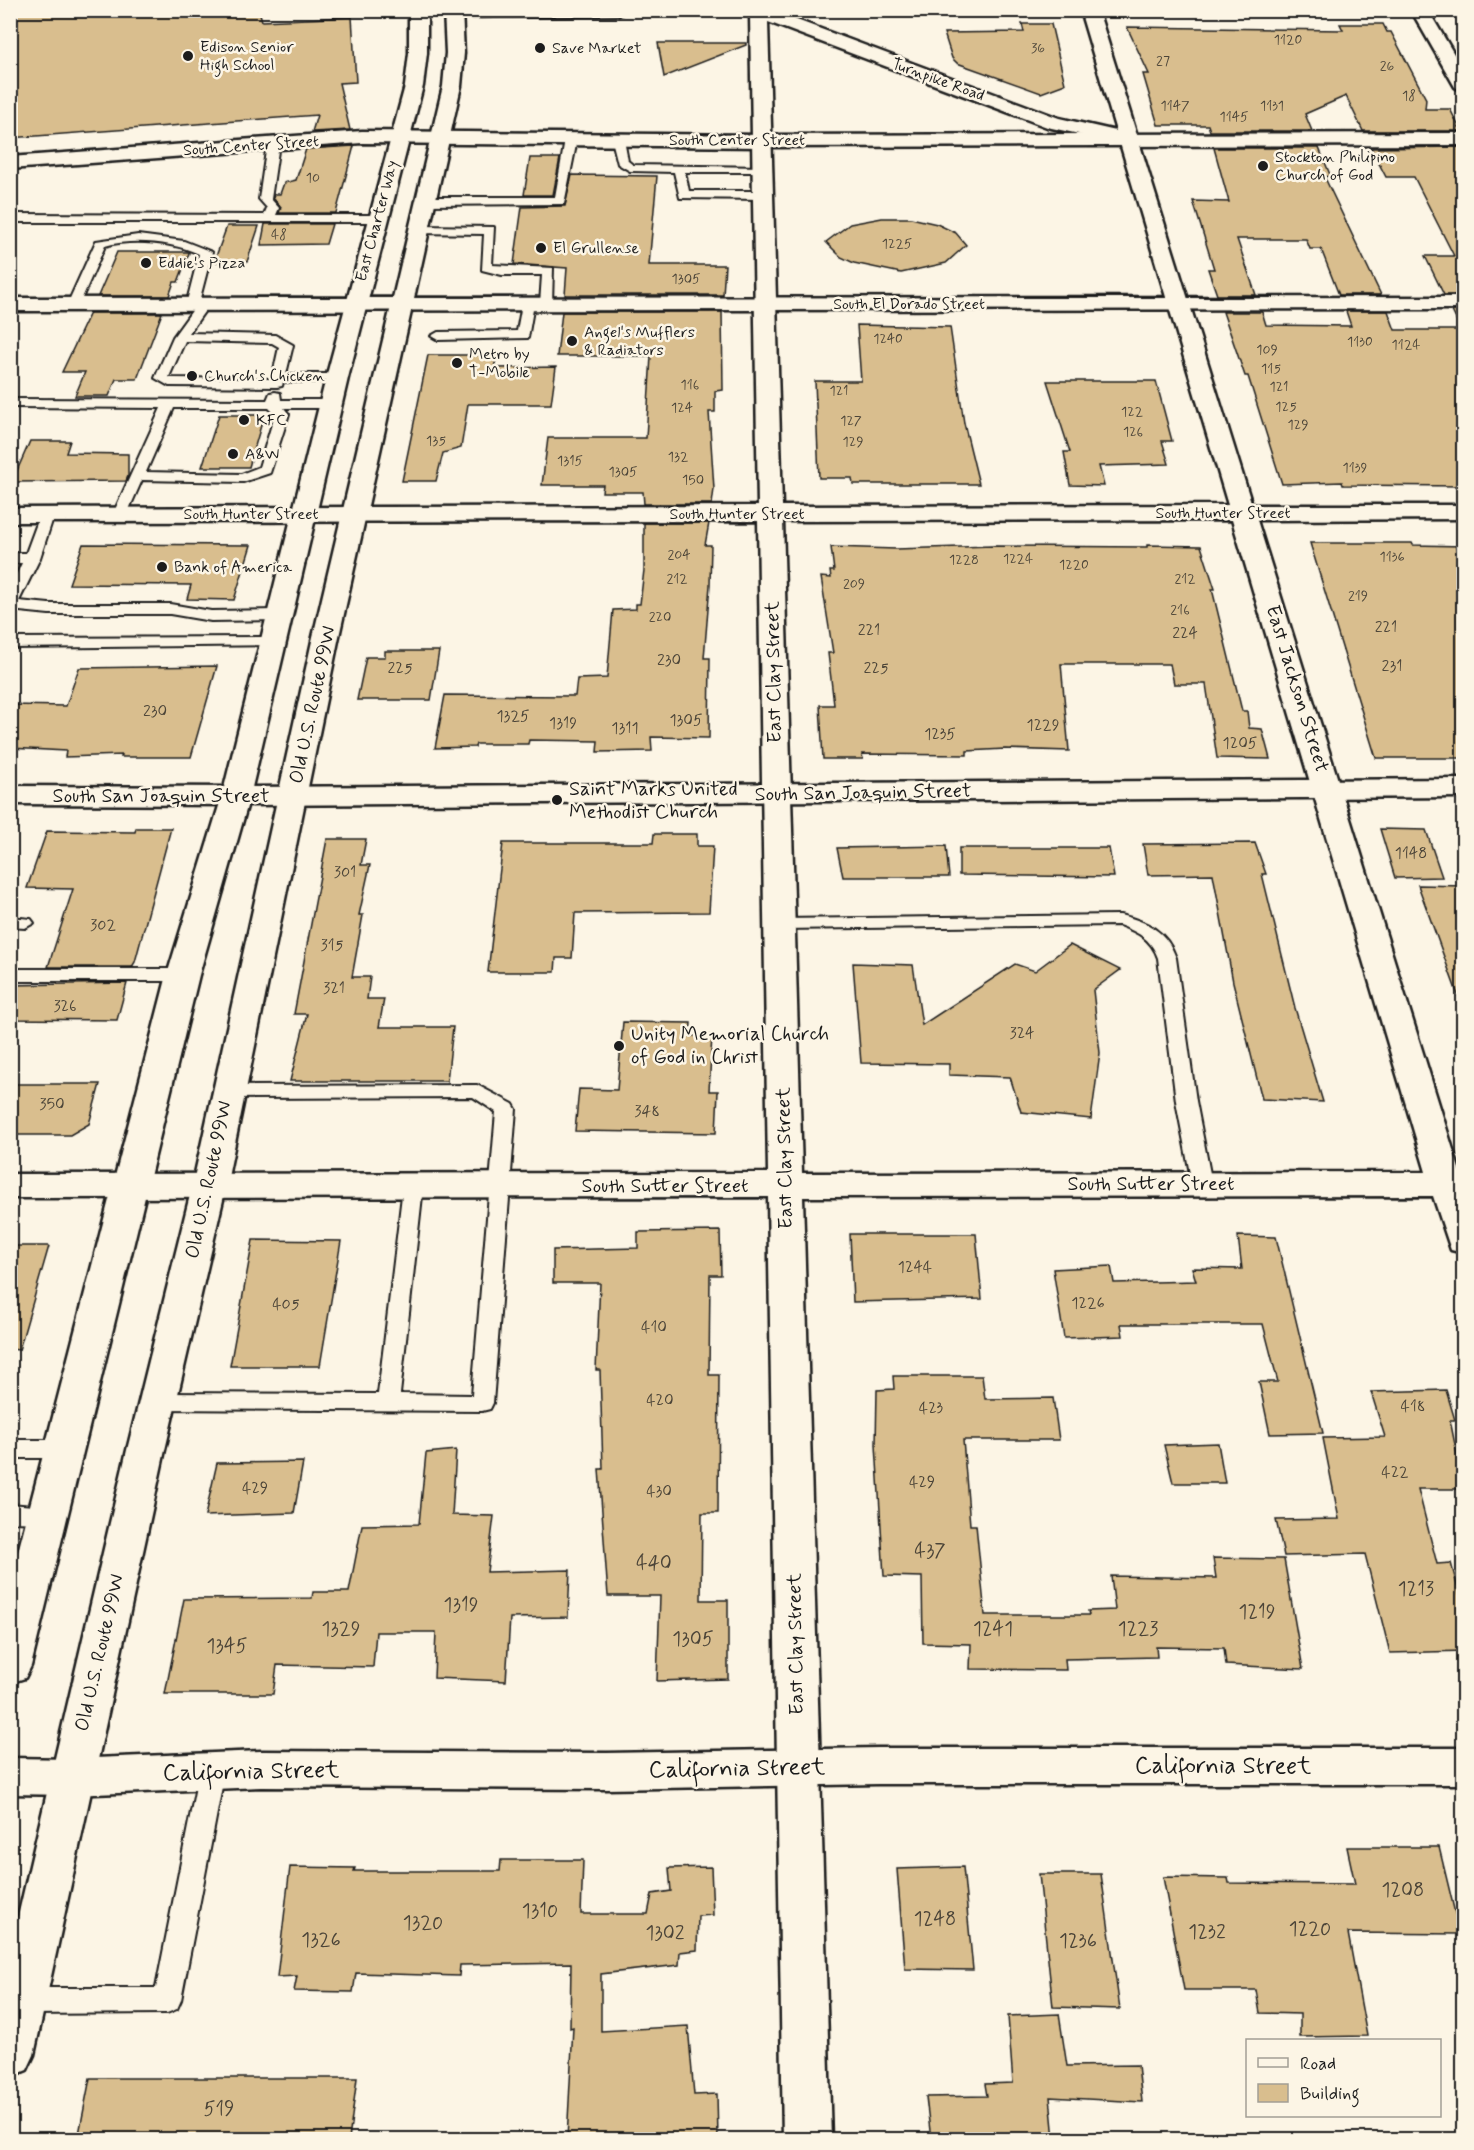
<svg xmlns="http://www.w3.org/2000/svg" width="1474" height="2150" font-family="Mynerve,sans-serif">
	<style>
		.building { fill: #d9be8e; stroke: #1c1c1c; stroke-width: 1.5 }
		.lines { fill: none; stroke-linecap: round; stroke-linejoin: round }
		.lane-casing { stroke: #1c1c1c; stroke-width: 4 }
		.street-casing { stroke: #1c1c1c; stroke-width: 5 }
		.secondary-casing { stroke: #1c1c1c; stroke-width: 5 }
		.primary-casing { stroke: #1c1c1c; stroke-width: 5 }
		.lane { fill: #fcf5e5; fill-rule: evenodd }
		.street { fill: #fcf5e5; fill-rule: evenodd }
		.secondary { fill: #fcf5e5; fill-rule: evenodd }
		.primary { fill: #fcf5e5; fill-rule: evenodd }
		.poi-dot { fill: #1c1c1c; stroke: #fcf5e5; stroke-width: 2 }
		.labels { text-anchor: middle; dominant-baseline: central; stroke-width: 5; stroke-linejoin: round; paint-order: stroke }
		.far-number-label { font-size: 14px; fill: #4b4438 }
		.far-poi-label { font-size: 16px; fill: #1c1c1c; stroke: #fcf5e5; text-anchor: start }
		.far-street-label { font-size: 16px; fill: #1c1c1c; stroke: #fcf5e5 }
		.number-label { font-size: 16px; fill: #4b4438 }
		.street-label { font-size: 20px; fill: #1c1c1c; stroke: #fcf5e5 }
		.poi-label { font-size: 20px; fill: #1c1c1c; stroke: #fcf5e5; text-anchor: start }
		.near-number-label { font-size: 20px; fill: #4b4438 }
		.near-street-label { font-size: 24px; fill: #1c1c1c; stroke: #fcf5e5 }
	</style>
	<rect width="100%" height="100%" fill="#fcf5e5"/>
	<filter id="ink" filterUnits="userSpaceOnUse"><feTurbulence type="fractalNoise" baseFrequency=".0167" numOctaves="2"/><feDisplacementMap in="SourceGraphic" scale="12" xChannelSelector="R" yChannelSelector="G"/><feConvolveMatrix kernelMatrix="1 2 1 2 8 2 1 2 1" color-interpolation-filters="sRGB"/></filter>
	<g filter="url(#ink)">
		<!-- building -->
		<g class="building">
			<polygon points="259,10 262,21 352,17 356,82 339,83 350,130 312,132 317,115 10,138 10,44 14,44 15,11"/>
			<polygon points="1022,24 1051,24 1065,84 1041,93 957,63 952,58 944,33 1024,32"/>
			<polygon points="1340,24 1383,24 1387,32 1391,32 1426,99 1425,109 1450,109 1461,131 1363,131 1346,96 1305,114 1312,131 1210,131 1208,125 1158,125 1143,74 1149,74 1127,27 1343,30"/>
			<polygon points="658,43 746,43 746,45 664,77"/>
			<polygon points="354,146 336,213 279,213 281,207 273,198 274,194 280,194 284,183 296,180 306,149"/>
			<polygon points="1464,147 1464,295 1444,295 1425,256 1454,256 1414,177 1386,177 1371,148"/>
			<polygon points="1214,148 1319,148 1331,177 1324,176 1381,295 1339,295 1321,249 1310,249 1306,239 1237,239 1256,295 1217,295 1208,269 1214,269 1193,201 1229,202"/>
			<polygon points="530,158 560,158 553,195 524,195"/>
			<polygon points="572,175 657,176 649,265 725,265 723,295 565,295 567,268 514,264 522,207 565,206"/>
			<polygon points="882,218 911,218 937,224 956,233 966,245 946,263 901,273 854,263 841,257 826,242 850,224"/>
			<polygon points="265,224 332,224 326,244 261,245"/>
			<polygon points="227,226 259,226 247,262 214,262"/>
			<polygon points="117,252 189,252 189,253 178,282 174,282 169,296 98,296"/>
			<polygon points="1346,311 1388,311 1395,330 1461,330 1452,311 1464,311 1464,486 1343,485 1342,482 1282,484 1248,376 1245,376 1223,312 1262,312 1266,325 1351,326"/>
			<polygon points="562,312 722,312 723,390 715,391 715,412 709,412 714,489 712,504 644,504 643,492 602,492 603,485 542,485 548,438 646,438 651,356 557,356"/>
			<polygon points="90,313 162,313 137,379 116,379 109,396 75,396 85,372 62,372"/>
			<polygon points="857,325 950,327 964,423 979,484 853,484 852,478 819,478 815,381 861,381"/>
			<polygon points="428,355 497,355 494,368 556,367 551,404 468,404 461,448 443,453 436,481 402,481"/>
			<polygon points="1047,381 1156,381 1172,441 1162,441 1169,464 1099,466 1104,486 1070,485 1064,452 1070,452"/>
			<polygon points="219,415 264,415 249,467 202,467"/>
			<polygon points="30,441 70,441 66,453 128,454 128,476 126,481 12,482"/>
			<polygon points="644,523 709,523 705,545 711,545 710,585 704,658 710,658 709,738 651,737 652,751 597,752 598,741 529,740 528,744 476,744 475,747 435,748 445,695 575,696 577,679 607,678 613,610 636,609 636,604 640,604 644,570"/>
			<polygon points="1310,543 1412,543 1413,545 1464,546 1464,758 1376,758"/>
			<polygon points="83,544 251,545 234,600 187,599 191,585 69,584"/>
			<polygon points="1147,545 1201,546 1215,589 1212,589 1242,711 1247,711 1249,728 1262,729 1270,759 1217,758 1206,684 1174,684 1170,664 1061,664 1069,751 1005,749 967,751 967,755 862,754 863,759 823,759 820,705 834,705 828,653 833,653 821,577 831,578 830,571 834,571 831,547 896,549 993,546 1147,547"/>
			<polygon points="385,651 439,651 431,700 357,700 366,657 385,657"/>
			<polygon points="217,666 191,757 121,757 122,755 65,757 66,751 10,748 10,705 66,706 79,668"/>
			<polygon points="136,828 171,828 135,962 132,967 48,967 73,889 27,888 47,831 135,832"/>
			<polygon points="1380,829 1426,830 1442,877 1395,878"/>
			<polygon points="654,834 697,834 697,846 713,846 709,912 575,913 572,958 556,958 555,972 488,972 503,843 653,843"/>
			<polygon points="327,839 366,839 361,865 370,865 359,915 363,915 352,977 370,977 367,999 384,999 379,1027 453,1027 447,1081 290,1081 307,1014 294,1014"/>
			<polygon points="1255,843 1266,874 1262,874 1295,1008 1323,1102 1262,1099 1233,982 1213,874 1148,875 1143,844"/>
			<polygon points="946,846 949,877 843,877 837,848"/>
			<polygon points="959,848 1109,848 1114,877 959,875"/>
			<polygon points="1418,885 1464,886 1464,1000 1460,1001"/>
			<polygon points="1070,945 1120,970 1093,990 1100,1053 1091,1119 1021,1112 1010,1077 949,1075 949,1064 861,1063 853,963 913,965 922,1025 1015,964 1035,971"/>
			<polygon points="127,983 117,1020 10,1019 10,985"/>
			<polygon points="623,1022 691,1023 690,1036 712,1035 709,1091 718,1091 716,1133 575,1131 579,1089 617,1090"/>
			<polygon points="10,1084 100,1084 89,1124 70,1135 10,1135"/>
			<polygon points="720,1231 721,1275 710,1275 709,1375 719,1375 718,1513 702,1513 701,1600 728,1600 728,1679 657,1681 660,1596 608,1596 599,1469 603,1469 600,1370 596,1370 600,1283 553,1283 553,1250 638,1248 638,1232"/>
			<polygon points="850,1234 976,1234 982,1299 853,1302"/>
			<polygon points="1238,1236 1276,1237 1323,1433 1270,1434 1259,1382 1278,1382 1263,1324 1121,1324 1123,1336 1064,1338 1053,1269 1111,1266 1114,1283 1196,1281 1192,1268 1242,1269"/>
			<polygon points="253,1240 341,1241 320,1366 230,1366"/>
			<polygon points="10,1246 49,1246 19,1350 10,1349"/>
			<polygon points="893,1376 982,1376 985,1399 1053,1398 1059,1440 963,1440 970,1525 976,1525 985,1615 1089,1615 1088,1611 1115,1610 1111,1576 1216,1578 1213,1558 1284,1559 1303,1669 1226,1665 1224,1648 1156,1647 1157,1657 1065,1659 1066,1670 970,1669 971,1644 923,1643 922,1577 884,1576 876,1445 877,1390 894,1389"/>
			<polygon points="1446,1390 1455,1420 1450,1420 1464,1489 1418,1489 1437,1564 1451,1563 1464,1611 1464,1651 1390,1653 1365,1554 1284,1556 1276,1520 1339,1519 1323,1438 1385,1437 1371,1392"/>
			<polygon points="1218,1443 1225,1483 1173,1483 1164,1445"/>
			<polygon points="456,1450 452,1515 494,1516 487,1572 570,1570 568,1617 510,1618 506,1681 434,1678 436,1632 376,1632 373,1667 277,1665 273,1694 165,1694 184,1599 312,1598 313,1592 349,1592 362,1525 419,1524 426,1453"/>
			<polygon points="303,1462 294,1513 205,1516 217,1463"/>
			<polygon points="1347,1847 1439,1847 1460,1934 1348,1933 1367,2036 1300,2037 1300,2014 1260,2013 1256,1990 1184,1990 1163,1877 1228,1878 1229,1883 1355,1884"/>
			<polygon points="501,1860 583,1860 581,1914 648,1914 652,1894 671,1891 669,1868 711,1867 713,1915 698,1916 697,1950 680,1952 679,1965 601,1974 601,2031 688,2026 694,2095 717,2094 718,2139 567,2139 573,2027 570,2028 571,1963 460,1965 459,1976 356,1973 353,1992 294,1991 297,1976 277,1977 290,1867 355,1868 354,1871 500,1871"/>
			<polygon points="963,1867 973,1970 905,1969 897,1869"/>
			<polygon points="1039,1874 1101,1874 1120,2009 1053,2007"/>
			<polygon points="1059,2014 1067,2066 1138,2065 1142,2102 1050,2097 1054,2139 931,2139 926,2097 987,2096 985,2084 1013,2083 1008,2016"/>
			<polygon points="90,2078 357,2078 349,2139 78,2139"/>
		</g>
		<g class="lines">
			<!-- lane casing -->
			<g class="lane-casing">
				<g id="lane">
					<polygon points="571,137 577,140 564,204 426,205 420,201 426,197 555,197 565,140"/>
					<polygon points="618,137 624,140 628,161 633,165 766,167 766,171 762,172 685,172 689,191 763,191 769,195 763,199 680,198 674,172 630,171 618,164 612,140"/>
					<polygon points="273,141 279,144 271,199 279,208 276,215 378,215 384,219 382,222 10,222 10,214 264,215 267,208 259,199 267,144"/>
					<polygon points="419,226 494,227 492,265 553,268 552,304 546,308 540,304 542,275 502,275 482,270 484,234 415,233 415,227"/>
					<path d="M138,235L184,241L212,252L199,302H208L209,305L189,333L275,335L293,345L286,374H337L344,378L342,381L283,382L282,386L277,387L169,386L155,378L173,337L194,308L186,305L199,254C173,242 133,238 105,246L79,305L73,309L67,305L96,241ZM185,341L272,343L279,347L272,379L172,378L169,377Z"/>
					<polygon points="528,300 534,304 528,338 438,340 431,336 438,332 517,331 522,304"/>
					<path d="M275,392L280,393L281,400H331L338,404L331,408H284L289,414L270,473L243,482L142,480L127,514L120,518L113,514L161,408L10,407V399L267,400L270,393ZM174,408H269L275,414L259,467L241,474L146,472Z"/>
					<polygon points="47,511 54,515 40,558 19,601 49,604 170,604 211,611 278,610 286,615 278,620 211,621 170,614 49,614 10,610 10,588 22,563 10,563 10,553 26,553 40,515"/>
					<polygon points="271,637 279,642 277,645 10,648 10,638"/>
					<path d="M1120,915C1146,921 1167,931 1176,958L1196,1101L1212,1184L1209,1189H1195L1192,1184L1176,1101L1158,958C1151,938 1137,932 1119,925L780,929L771,924L780,919Z"/>
					<polygon points="10,917 31,919 34,923 25,928 10,927"/>
					<polygon points="10,969 183,969 192,975 183,981 10,981"/>
					<polygon points="477,1085 513,1104 516,1109 493,1403 490,1409 482,1411 157,1409 149,1407 146,1401 149,1395 157,1393 378,1394 403,1187 406,1182 420,1182 423,1187 400,1394 472,1395 496,1112 473,1097 228,1098 221,1096 218,1092 221,1088 228,1086"/>
					<polygon points="10,1440 65,1440 73,1443 76,1449 73,1455 65,1458 10,1458"/>
					<polygon points="10,1504 57,1508 61,1514 57,1520 49,1523 10,1522"/>
					<polygon points="212,1760 221,1763 225,1771 181,2000 177,2009 167,2013 23,2014 13,2010 10,1998 13,1992 23,1988 156,1988 199,1771 203,1763"/>
				</g>
			</g>
			<!-- street casing -->
			<g class="street-casing">
				<g id="street">
					<polygon points="445,10 627,10 619,15 453,17 447,16"/>
					<path d="M745,10H770L1059,118L1116,131L1080,10H1098L1252,505H1464V519L1257,520L1460,1172H1464V1253L1451,1250L1433,1196L803,1197L831,2140H783L768,1197L10,1198V1174L768,1173L758,521L10,522V508L758,506L750,15ZM768,22L1047,127L1120,143L1228,505L782,506ZM1232,520L1426,1172L802,1173L783,521Z"/>
					<polygon points="1411,10 1428,10 1464,71 1464,92 1455,87"/>
					<polygon points="10,786 236,787 246,790 250,796 246,802 236,805 10,804"/>
				</g>
			</g>
			<!-- secondary casing -->
			<g class="secondary-casing">
				<g id="secondary">
					<polygon points="362,131 762,135 1464,133 1464,145 762,147 362,143 10,169 10,157"/>
					<polygon points="1464,297 1464,309 10,311 10,298"/>
					<polygon points="1464,779 1464,797 236,805 226,802 222,796 226,790 236,787"/>
					<polygon points="878,1748 1464,1748 1464,1784 878,1784 607,1789 261,1787 71,1795 10,1794 10,1758 71,1759 261,1751 607,1753"/>
				</g>
			</g>
			<!-- primary casing -->
			<g class="primary-casing">
				<g id="primary">
					<polygon points="409,10 427,10 427,53 423,86 348,378 250,796 199,975 31,1666 25,1678 10,1683 10,1583 167,975 222,796 326,378 405,86 409,53"/>
					<polygon points="444,10 462,10 464,53 461,86 338,641 226,1187 165,1450 34,2055 27,2070 10,2077 10,1951 127,1450 192,1187 312,641 443,86 446,53"/>
				</g>
			</g>
			<!-- lane -->
			<use href="#lane" class="lane"/>
			<!-- street -->
			<use href="#street" class="street"/>
			<!-- secondary -->
			<use href="#secondary" class="secondary"/>
			<!-- primary -->
			<use href="#primary" class="primary"/>
		</g>
	</g>
	<!-- markers -->
	<g class="poi-dot">
		<circle cx="540" cy="48" r="6"/>
		<circle cx="188" cy="56" r="6"/>
		<circle cx="1263" cy="166" r="6"/>
		<circle cx="541" cy="248" r="6"/>
		<circle cx="146" cy="263" r="6"/>
		<circle cx="572" cy="341" r="6"/>
		<circle cx="457" cy="363" r="6"/>
		<circle cx="192" cy="376" r="6"/>
		<circle cx="244" cy="420" r="6"/>
		<circle cx="233" cy="454" r="6"/>
		<circle cx="162" cy="567" r="6"/>
		<circle cx="557" cy="800" r="6"/>
		<circle cx="619" cy="1046" r="6"/>
	</g>
	<g class="labels">
		<!-- far-number labels -->
		<g class="far-number-label">
			<text x="1288" y="40">1120</text>
			<text x="1038" y="48">36</text>
			<text x="1163" y="61">27</text>
			<text x="1387" y="66">26</text>
			<text x="1409" y="96">18</text>
			<text x="1175" y="106">1147</text>
			<text x="1272" y="106">1131</text>
			<text x="1234" y="117">1145</text>
			<text x="313" y="178">10</text>
			<text x="279" y="235">48</text>
			<text x="897" y="244">1225</text>
			<text x="686" y="279">1305</text>
			<text x="888" y="339">1240</text>
			<text x="1360" y="342">1130</text>
			<text x="1406" y="345">1124</text>
			<text x="1267" y="350">109</text>
			<text x="1271" y="369">115</text>
			<text x="690" y="385">116</text>
			<text x="1279" y="387">121</text>
			<text x="839" y="391">121</text>
			<text x="1286" y="407">125</text>
			<text x="682" y="408">124</text>
			<text x="1132" y="412">122</text>
			<text x="851" y="421">127</text>
			<text x="1298" y="425">129</text>
			<text x="1133" y="432">126</text>
			<text x="436" y="441">135</text>
			<text x="853" y="442">129</text>
			<text x="678" y="457">132</text>
			<text x="570" y="461">1315</text>
			<text x="1355" y="468">1139</text>
			<text x="623" y="472">1305</text>
			<text x="693" y="480">150</text>
			<text x="679" y="555">204</text>
			<text x="1392" y="557">1136</text>
			<text x="1018" y="559">1224</text>
			<text x="964" y="560">1228</text>
			<text x="1074" y="565">1220</text>
			<text x="677" y="579">212</text>
			<text x="1185" y="579">212</text>
			<text x="854" y="584">209</text>
			<text x="1358" y="596">219</text>
			<text x="1180" y="610">216</text>
			<text x="660" y="617">220</text>
		</g>
		<!-- far-poi labels -->
		<g class="far-poi-label">
			<text x="200" y="47">Edison Senior<tspan x="200" dy="18">High School</tspan></text>
			<text x="552" y="48">Save Market</text>
			<text x="1275" y="157">Stockton Philipino<tspan x="1275" dy="18">Church of God</tspan></text>
			<text x="553" y="248">El Grullense</text>
			<text x="158" y="263">Eddie's Pizza</text>
			<text x="584" y="332">Angel's Mufflers<tspan x="584" dy="18">&amp; Radiators</tspan></text>
			<text x="469" y="354">Metro by<tspan x="469" dy="18">T-Mobile</tspan></text>
			<text x="204" y="376">Church's Chicken</text>
			<text x="256" y="420">KFC</text>
			<text x="245" y="454">A&amp;W</text>
			<text x="174" y="567">Bank of America</text>
		</g>
		<!-- far-street labels -->
		<g class="far-street-label">
			<text transform="translate(938 80) rotate(20)">Turnpike Road</text>
			<text x="737" y="140">South Center Street</text>
			<text transform="translate(251 146) rotate(-4)">South Center Street</text>
			<text transform="translate(377 221) rotate(-75)">East Charter Way</text>
			<text x="909" y="304">South El Dorado Street</text>
			<text x="1223" y="513">South Hunter Street</text>
			<text x="251" y="514">South Hunter Street</text>
			<text x="737" y="514">South Hunter Street</text>
		</g>
		<!-- number labels -->
		<g class="number-label">
			<text x="1386" y="627">221</text>
			<text x="869" y="630">221</text>
			<text x="1185" y="633">224</text>
			<text x="669" y="660">230</text>
			<text x="1392" y="666">231</text>
			<text x="400" y="668">225</text>
			<text x="876" y="668">225</text>
			<text x="155" y="711">230</text>
			<text x="513" y="716">1325</text>
			<text x="686" y="720">1305</text>
			<text x="563" y="723">1319</text>
			<text x="1043" y="725">1229</text>
			<text x="625" y="728">1311</text>
			<text x="940" y="734">1235</text>
			<text x="1240" y="743">1205</text>
			<text x="1411" y="853">1148</text>
			<text x="345" y="872">301</text>
			<text x="103" y="925">302</text>
			<text x="332" y="945">315</text>
			<text x="334" y="988">321</text>
			<text x="65" y="1006">326</text>
			<text x="1022" y="1033">324</text>
			<text x="52" y="1104">350</text>
			<text x="647" y="1111">348</text>
			<text x="915" y="1267">1244</text>
			<text x="1088" y="1303">1226</text>
			<text x="286" y="1304">405</text>
			<text x="654" y="1327">410</text>
			<text x="660" y="1400">420</text>
			<text x="1413" y="1406">418</text>
			<text x="931" y="1408">423</text>
			<text x="1395" y="1472">422</text>
			<text x="922" y="1482">429</text>
			<text x="255" y="1488">429</text>
			<text x="659" y="1491">430</text>
		</g>
		<!-- street labels -->
		<g class="street-label">
			<text transform="translate(774 672) rotate(-91)">East Clay Street</text>
			<text transform="translate(1297 689) rotate(73)">East Jackson Street</text>
			<text transform="translate(313 705) rotate(-78)">Old U.S. Route 99W</text>
			<text transform="translate(863 793) rotate(-1)">South San Joaquin Street</text>
			<text x="161" y="796">South San Joaquin Street</text>
			<text transform="translate(785 1158) rotate(-91)">East Clay Street</text>
			<text transform="translate(209 1180) rotate(-78)">Old U.S. Route 99W</text>
			<text x="1151" y="1184">South Sutter Street</text>
			<text x="665" y="1186">South Sutter Street</text>
			<text transform="translate(796 1644) rotate(-91)">East Clay Street</text>
			<text transform="translate(100 1653) rotate(-77)">Old U.S. Route 99W</text>
		</g>
		<!-- poi labels -->
		<g class="poi-label">
			<text x="569" y="789">Saint Marks United<tspan x="569" dy="23">Methodist Church</tspan></text>
			<text x="631" y="1034">Unity Memorial Church<tspan x="631" dy="23">of God in Christ</tspan></text>
		</g>
		<!-- near-number labels -->
		<g class="near-number-label">
			<text x="930" y="1551">437</text>
			<text x="654" y="1563">440</text>
			<text x="1416" y="1589">1213</text>
			<text x="461" y="1605">1319</text>
			<text x="1257" y="1612">1219</text>
			<text x="341" y="1629">1329</text>
			<text x="993" y="1629">1241</text>
			<text x="1138" y="1629">1223</text>
			<text x="693" y="1639">1305</text>
			<text x="227" y="1646">1345</text>
			<text x="1403" y="1890">1208</text>
			<text x="540" y="1911">1310</text>
			<text x="935" y="1919">1248</text>
			<text x="423" y="1923">1320</text>
			<text x="1310" y="1929">1220</text>
			<text x="1207" y="1932">1232</text>
			<text x="665" y="1933">1302</text>
			<text x="321" y="1940">1326</text>
			<text x="1078" y="1941">1236</text>
			<text x="219" y="2109">519</text>
		</g>
		<!-- near-street labels -->
		<g class="near-street-label">
			<text x="1223" y="1766">California Street</text>
			<text transform="translate(737 1769) rotate(-1)">California Street</text>
			<text transform="translate(251 1772) rotate(-1)">California Street</text>
		</g>
	</g>
	<!-- margin -->
	<rect width="1474" height="2150" fill="none" stroke="#fcf5e5" stroke-width="36"/>
	<rect x="18" y="18" width="1438" height="2114" fill="none" stroke="#1c1c1c" stroke-width="2" filter="url(#ink)"/>
	<!-- legend -->
	<rect x="1246" y="2039" width="195" height="78" fill="#fcf5e5" stroke="#a29e95" stroke-width="1.5"/>
	<rect x="1258" y="2058" width="30" height="9" fill="#fcf5e5" stroke="#a29e95" stroke-width="1.5"/>
	<text x="1300" y="2069" font-size="18" fill="#1c1c1c">Road</text>
	<rect x="1258" y="2084" width="30" height="18" fill="#d9be8e" stroke="#a29e95" stroke-width="1.5"/>
	<text x="1300" y="2099" font-size="18" fill="#1c1c1c">Building</text>
</svg>
